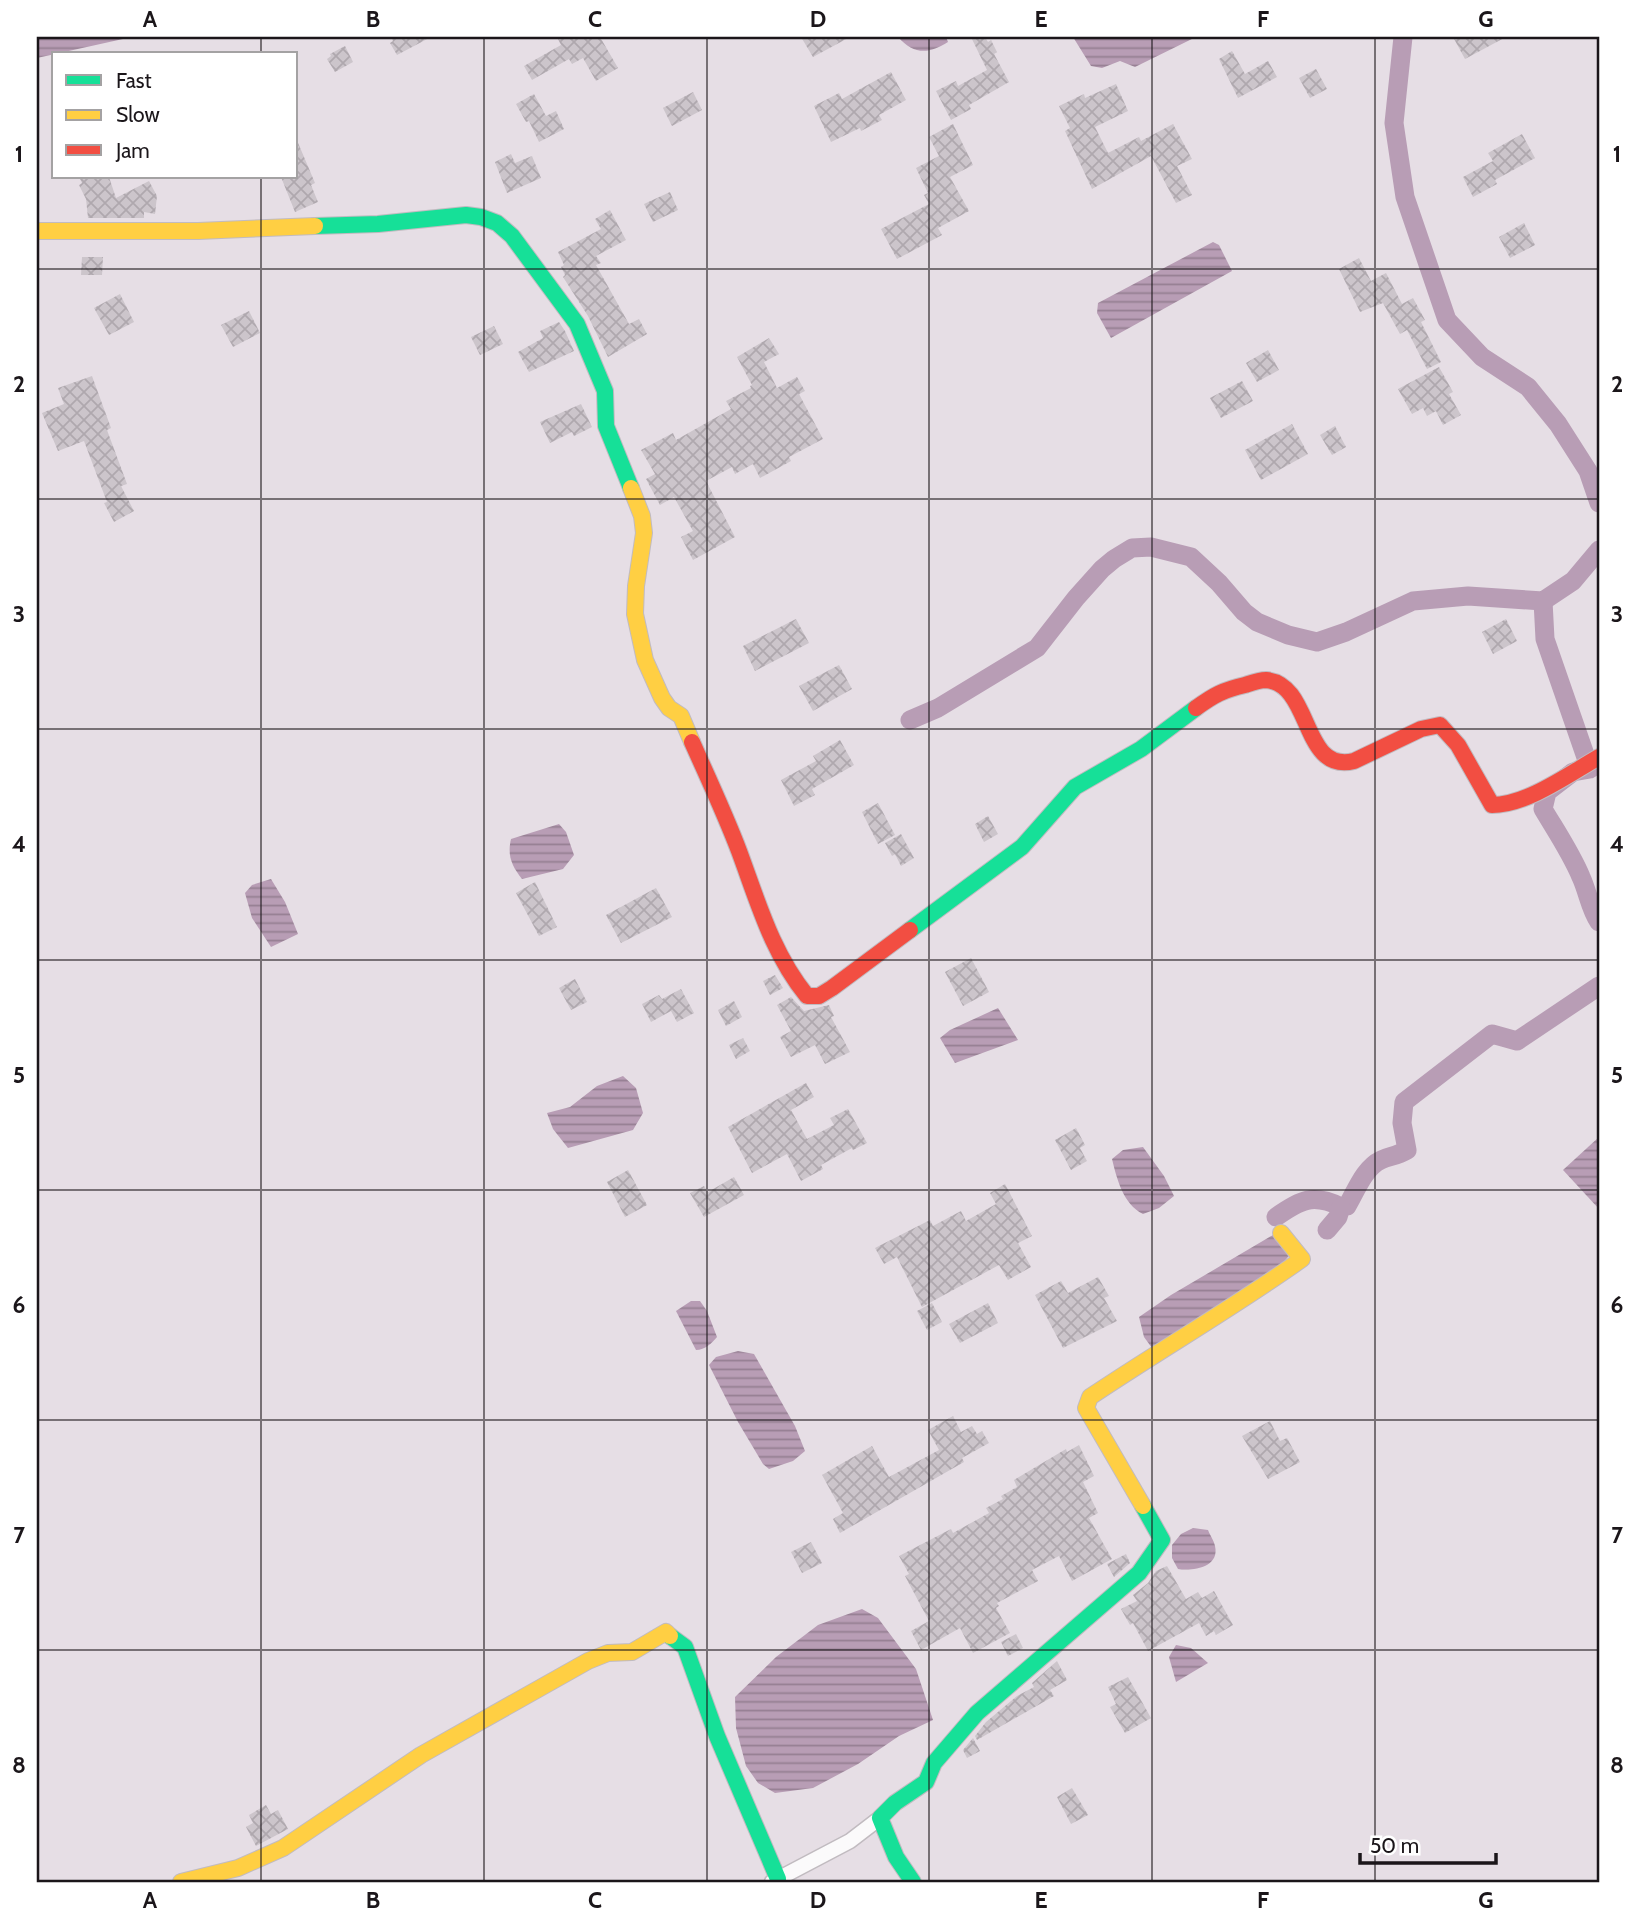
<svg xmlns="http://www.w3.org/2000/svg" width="1636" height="1919" font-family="Cabin,sans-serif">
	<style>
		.water { fill: url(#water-rules) }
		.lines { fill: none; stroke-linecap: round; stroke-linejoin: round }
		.canal { stroke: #b89db5; stroke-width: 19 }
		.building { fill: url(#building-cross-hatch) }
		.street-casing { stroke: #c1bbc0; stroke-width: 17 }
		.fast-casing { stroke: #c1bbc0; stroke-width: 18 }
		.slow-casing { stroke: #c1bbc0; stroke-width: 18 }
		.jam-casing { stroke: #c1bbc0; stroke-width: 18 }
		.street { stroke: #fbfafb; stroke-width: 14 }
		.fast { stroke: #16e098; stroke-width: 16 }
		.slow { stroke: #ffcf43; stroke-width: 16 }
		.jam { stroke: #f24e42; stroke-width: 16 }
		.grid { fill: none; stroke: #1b161a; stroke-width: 2; stroke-opacity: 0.55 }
		.neatline { fill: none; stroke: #1b161a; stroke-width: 2.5 }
		.grid-label { font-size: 23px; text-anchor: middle; font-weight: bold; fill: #1b161a }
	</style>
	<defs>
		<pattern id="water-rules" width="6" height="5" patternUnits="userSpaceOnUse" patternTransform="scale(1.75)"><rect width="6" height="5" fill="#b89db5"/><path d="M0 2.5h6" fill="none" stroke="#957f92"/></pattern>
		<pattern id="building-cross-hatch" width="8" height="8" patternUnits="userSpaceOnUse" patternTransform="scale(1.75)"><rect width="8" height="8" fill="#ccc5cb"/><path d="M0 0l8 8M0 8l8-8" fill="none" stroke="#afa8ae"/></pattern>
	</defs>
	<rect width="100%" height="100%" fill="#e6dee5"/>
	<!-- water -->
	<g class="water">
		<polygon points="37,37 132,37 37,58"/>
		<path d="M898,37H946L948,42C928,55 913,54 898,37Z"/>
		<polygon points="1073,37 1196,37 1135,67 1120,61 1102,68 1091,66"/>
		<polygon points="1213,242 1219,245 1232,271 1111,338 1097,313 1098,303"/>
		<path d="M559,824L566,832L574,855L563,869L522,879C512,866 507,856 511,839Z"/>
		<polygon points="271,879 285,902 298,934 271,947 252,918 245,893 252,885"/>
		<polygon points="998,1008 1018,1040 955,1063 940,1038 950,1030"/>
		<polygon points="623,1076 636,1088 643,1113 633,1130 568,1148 553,1129 547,1113 570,1107 597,1086"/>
		<polygon points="1599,1137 1599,1209 1563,1170"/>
		<path d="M1143,1147L1164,1176L1174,1196L1159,1208L1143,1214C1123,1204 1117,1179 1112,1159L1123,1150Z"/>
		<polygon points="1273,1235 1292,1252 1279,1268 1152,1348 1144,1337 1139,1317 1171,1295"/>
		<path d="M691,1301H700L707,1311L717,1337C712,1343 705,1350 696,1350L676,1311Z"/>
		<polygon points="738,1351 754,1354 795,1426 805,1451 793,1461 769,1469 763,1464 738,1422 709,1365 716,1357"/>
		<path d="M1193,1528L1208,1530C1210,1535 1214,1541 1215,1546C1220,1568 1192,1571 1178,1569L1172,1558V1545L1181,1534Z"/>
		<polygon points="862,1609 878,1618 916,1669 933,1720 899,1736 858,1764 813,1788 775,1793 758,1783 746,1766 736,1728 735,1697 776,1657 818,1625"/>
		<polygon points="1176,1645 1191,1648 1208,1663 1176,1682 1169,1657"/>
	</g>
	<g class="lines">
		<!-- canal -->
		<g class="canal">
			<polyline points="1403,37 1394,123 1405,197 1447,320 1482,357 1528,387 1558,424 1588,471 1599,503"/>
			<path d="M1543,601L1545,639L1590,769L1573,772L1547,792L1543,809C1556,831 1571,853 1581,877C1588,892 1590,909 1599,922"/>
			<polyline points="910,720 938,708 1037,648 1076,598 1102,569 1114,559 1132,548 1151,547 1191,557 1219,583 1244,612 1257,622 1288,635 1317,642 1346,632 1413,601 1468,596 1543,601 1573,581 1599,550"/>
			<path d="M1276,1217C1300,1200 1313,1193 1341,1207L1347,1206C1356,1191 1364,1168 1381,1160C1390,1156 1397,1156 1407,1150L1402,1123L1404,1102L1492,1034L1517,1041L1599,986"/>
			<polyline points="1327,1230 1338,1217 1341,1207"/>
		</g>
	</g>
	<!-- building -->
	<g class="building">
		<polygon points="391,37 431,37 397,55 390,43 393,41"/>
		<polygon points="557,37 600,37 618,68 596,81 583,58 572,64 569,59 532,80 524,66 561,45"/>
		<polygon points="801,37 850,37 813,57"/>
		<polygon points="971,37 985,37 988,42 991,40 997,52 994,54 1009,82 969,105 971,109 951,120 936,91 956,81 958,86 987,70"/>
		<polygon points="1453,37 1506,37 1465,59"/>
		<polygon points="345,46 353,62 335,72 327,59 331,56 330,54"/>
		<polygon points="1232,51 1245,74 1268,61 1277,77 1238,98 1219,59"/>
		<polygon points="1316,69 1327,89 1310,98 1299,78"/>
		<polygon points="891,72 906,100 879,115 882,120 861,131 860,128 831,142 814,106 839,93 842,99"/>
		<polygon points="1116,84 1128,111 1095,127 1108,153 1139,137 1141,141 1173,124 1192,159 1177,166 1192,195 1176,203 1151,156 1092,189 1065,131 1070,128 1059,106 1084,94 1085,98"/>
		<polygon points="693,92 702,110 672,126 663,108"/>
		<polygon points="534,94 546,116 556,111 564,129 539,142 529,121 526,122 516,104"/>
		<polygon points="953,124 973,165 950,177 969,211 938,228 942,235 897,259 881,229 929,204 924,195 928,193 916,168 939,156 929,137"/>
		<polygon points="1522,134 1535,158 1495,180 1497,184 1473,197 1463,177 1493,161 1488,153"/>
		<polygon points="296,138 315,183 311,185 318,202 295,212 281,177 296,177"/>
		<polygon points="511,154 515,163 532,156 541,178 507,193 495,162"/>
		<polygon points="79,177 109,177 116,198 149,181 157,196 155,214 144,212 144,218 88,218 86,199 79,185 82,183"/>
		<polygon points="670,192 678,210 653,222 644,204"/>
		<polygon points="610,210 626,240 596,256 601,263 596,265 629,324 639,319 647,334 608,357 588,316 563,277 565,275 561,267 564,265 558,252 601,229 595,219"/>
		<polygon points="1524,223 1535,245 1510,258 1499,237"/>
		<polygon points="82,257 103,257 102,275 81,275"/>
		<polygon points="1359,258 1371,281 1386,273 1402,304 1413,298 1425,320 1421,322 1441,362 1427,369 1407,330 1400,334 1383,303 1360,312 1339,269"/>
		<polygon points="120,294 134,322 109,335 94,308"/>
		<polygon points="249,311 260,333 233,347 221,325"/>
		<polygon points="559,322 565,331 574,351 529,372 518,352 543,338 540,331"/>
		<polygon points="494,326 503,344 480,355 471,337"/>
		<polygon points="769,338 779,354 764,362 777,388 797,377 805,391 799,394 823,439 789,457 791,461 760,478 753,464 735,474 732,467 706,481 735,537 693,560 681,537 693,531 674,497 660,505 646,479 655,474 641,450 673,433 676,440 731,409 726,401 751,388 750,386 752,385 737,357"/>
		<polygon points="1268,350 1279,370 1257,382 1246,363"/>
		<polygon points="1439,367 1453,392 1449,394 1461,415 1443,425 1436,411 1427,416 1423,408 1412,414 1398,389"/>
		<polygon points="92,376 111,428 107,430 127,484 121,486 134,511 114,522 104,503 107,502 84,441 58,451 42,413 64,404 58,388"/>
		<polygon points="1242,381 1253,401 1221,418 1210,398"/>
		<polygon points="581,404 592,427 574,436 572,432 550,443 540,422"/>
		<polygon points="1292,424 1308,454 1261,480 1245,450"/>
		<polygon points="1335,426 1346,447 1332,455 1320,435"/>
		<polygon points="796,619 809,643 755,671 743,646"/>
		<polygon points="1506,619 1517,641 1493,654 1482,632"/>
		<polygon points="839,665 852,689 813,711 799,686"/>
		<polygon points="840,740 854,765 812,789 815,795 794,806 781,780 816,761 813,756"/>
		<polygon points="878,803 895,835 878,844 862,812"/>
		<polygon points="988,816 998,834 984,842 975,824"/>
		<polygon points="901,834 914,858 901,866 895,854 892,856 885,843"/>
		<polygon points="535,882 557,927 539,936 516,893"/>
		<polygon points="656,888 672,917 621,943 606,915"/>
		<polygon points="971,958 989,992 963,1006 945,972"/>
		<polygon points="775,975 783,988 770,995 763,981"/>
		<polygon points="575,979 587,1002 571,1010 559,988"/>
		<polygon points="681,989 694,1013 677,1022 671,1011 651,1022 642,1004 659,995 662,999"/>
		<polygon points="791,997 804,1011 829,1005 834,1016 831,1017 850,1052 825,1064 815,1045 791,1057 780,1037 791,1031 777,1005"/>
		<polygon points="734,1001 742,1017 726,1026 718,1010"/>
		<polygon points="743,1038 750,1051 736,1059 729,1045"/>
		<polygon points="806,1083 814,1097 791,1110 807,1139 834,1125 830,1118 848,1109 867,1143 853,1150 852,1148 821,1165 823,1169 801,1181 787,1154 752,1173 728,1127"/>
		<polygon points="1076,1128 1085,1145 1080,1148 1087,1161 1071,1170 1055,1140"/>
		<polygon points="628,1170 647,1205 625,1217 607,1182"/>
		<polygon points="734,1177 744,1195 704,1217 690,1193 704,1186 708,1192"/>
		<polygon points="1005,1184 1032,1236 1018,1243 1031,1267 1008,1280 999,1265 922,1307 897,1257 884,1264 875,1248 930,1220 933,1226 961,1211 966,1221 996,1204 990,1193"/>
		<polygon points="1098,1277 1109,1296 1104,1298 1117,1321 1063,1348 1035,1295 1061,1281 1068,1293"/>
		<polygon points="932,1303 942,1322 927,1330 917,1311"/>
		<polygon points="988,1303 998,1323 960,1343 949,1324"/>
		<polygon points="953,1416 961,1432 972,1426 977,1434 982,1431 989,1443 962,1458 964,1462 840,1533 833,1519 843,1513 822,1475 872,1446 889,1477 939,1450 928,1430"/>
		<polygon points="1270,1421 1280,1441 1287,1438 1300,1462 1268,1479 1242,1436"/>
		<polygon points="1079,1445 1094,1476 1083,1482 1098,1513 1089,1518 1112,1559 1072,1581 1059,1556 1032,1570 1038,1581 997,1603 999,1606 996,1608 1010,1633 973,1653 960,1628 921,1650 911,1631 929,1621 905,1576 909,1574 899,1556 951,1529 953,1533 989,1513 986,1508 1003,1499 1001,1496 1017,1487 1014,1480 1066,1449 1067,1452"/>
		<polygon points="811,1542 822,1563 802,1573 791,1552"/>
		<polygon points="1126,1554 1130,1563 1114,1577 1107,1564"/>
		<polygon points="1167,1566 1186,1599 1198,1592 1202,1598 1214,1591 1233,1625 1216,1635 1214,1631 1206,1636 1199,1623 1148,1651 1133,1623 1130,1625 1121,1609 1137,1601 1133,1595 1148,1583 1156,1571"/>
		<polygon points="1016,1634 1023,1648 1008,1656 1001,1642"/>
		<polygon points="1057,1661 1067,1680 1050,1690 1054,1696 977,1740 975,1736 986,1722 1017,1696 1034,1687 1032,1683"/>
		<polygon points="1128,1677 1151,1718 1125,1733 1110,1707 1116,1704 1108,1687"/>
		<polygon points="973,1738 980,1751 967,1758 963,1750"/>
		<polygon points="1072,1788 1088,1815 1071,1824 1057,1797"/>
		<polygon points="266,1805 271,1814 278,1810 288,1829 256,1846 246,1827 253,1823 249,1815"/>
	</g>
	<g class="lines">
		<!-- street casing -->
		<g class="street-casing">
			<polyline id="street" points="772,1882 850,1841 880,1818"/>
		</g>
		<!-- fast casing -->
		<g class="fast-casing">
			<g id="fast">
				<polyline points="315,226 378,224 466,215 481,217 497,223 512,236 577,324 605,391 606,426 631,488"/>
				<polyline points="910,930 1022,847 1075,787 1141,749 1196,708"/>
				<polyline points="670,1636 685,1647 717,1736 778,1879"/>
				<polyline points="913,1882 896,1857 880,1818 895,1803 926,1782 934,1763 977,1713 1139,1573 1162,1540 1143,1506"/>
			</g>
		</g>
		<!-- slow casing -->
		<g class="slow-casing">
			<g id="slow">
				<polyline points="37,231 198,231 315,226"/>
				<polyline points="631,488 642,516 644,533 636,586 635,614 645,660 662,698 669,708 681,716 692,742"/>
				<path d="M1143,1506L1086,1408L1090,1397C1160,1350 1233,1308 1302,1259L1281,1233"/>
				<polyline points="181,1882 238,1868 283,1848 421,1755 588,1661 608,1653 632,1652 666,1632 670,1636"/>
			</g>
		</g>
		<!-- jam casing -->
		<g class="jam-casing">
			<g id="jam">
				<path d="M1196,708C1214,695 1223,690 1245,685C1251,683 1259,680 1266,680C1313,684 1301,774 1354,761L1421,729L1440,725L1458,745L1492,805C1527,805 1569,774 1599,757"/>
				<path d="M692,742C708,778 725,814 739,851C758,902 772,953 807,996H819L832,988L910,930"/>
			</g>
		</g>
		<!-- street -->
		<use href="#street" class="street"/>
		<!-- fast -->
		<use href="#fast" class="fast"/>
		<!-- slow -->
		<use href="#slow" class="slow"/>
		<!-- jam -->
		<use href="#jam" class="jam"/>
	</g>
	<!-- grid -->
	<path class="grid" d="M261,37V54M484,37V1882M707,37V1882M929,37V1882M1152,37V1882M1375,37V1882M261,177V1882M37,269H1599M37,499H1599M37,729H1599M37,960H1599M37,1190H1599M37,1420H1599M37,1650H1599"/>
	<!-- border -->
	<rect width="1636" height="1919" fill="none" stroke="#ffffff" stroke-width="77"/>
	<!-- legend -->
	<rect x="52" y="52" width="245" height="126" fill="#ffffff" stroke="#a4a2a3" stroke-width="2"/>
	<rect x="66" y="75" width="35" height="10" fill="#16e098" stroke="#a4a2a3" stroke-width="2"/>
	<text x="116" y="88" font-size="21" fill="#1b161a">Fast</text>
	<rect x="66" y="110" width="35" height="10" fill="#ffcf43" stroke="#a4a2a3" stroke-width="2"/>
	<text x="116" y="122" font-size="21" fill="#1b161a">Slow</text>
	<rect x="66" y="145" width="35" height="10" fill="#f24e42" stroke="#a4a2a3" stroke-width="2"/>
	<text x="116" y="158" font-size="21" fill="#1b161a">Jam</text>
	<!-- scale -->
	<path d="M1360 1853v10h136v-10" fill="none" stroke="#1b161a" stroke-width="3.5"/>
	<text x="1370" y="1853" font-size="21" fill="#1b161a" stroke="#ffffff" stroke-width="5" paint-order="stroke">50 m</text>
	<rect x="38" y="38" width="1560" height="1843" class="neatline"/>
	<g class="grid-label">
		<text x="150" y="27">A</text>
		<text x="373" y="27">B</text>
		<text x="595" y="27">C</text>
		<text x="818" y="27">D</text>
		<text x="1041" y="27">E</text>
		<text x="1263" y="27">F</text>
		<text x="1486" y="27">G</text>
		<text x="19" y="162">1</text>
		<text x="1617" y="162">1</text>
		<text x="19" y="392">2</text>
		<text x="1617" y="392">2</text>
		<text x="19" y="622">3</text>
		<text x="1617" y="622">3</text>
		<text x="19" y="852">4</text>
		<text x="1617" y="852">4</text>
		<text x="19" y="1083">5</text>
		<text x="1617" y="1083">5</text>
		<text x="19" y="1313">6</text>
		<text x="1617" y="1313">6</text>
		<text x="19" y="1543">7</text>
		<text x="1617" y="1543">7</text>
		<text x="19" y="1773">8</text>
		<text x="1617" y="1773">8</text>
		<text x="150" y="1908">A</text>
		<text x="373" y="1908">B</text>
		<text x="595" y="1908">C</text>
		<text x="818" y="1908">D</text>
		<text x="1041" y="1908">E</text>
		<text x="1263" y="1908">F</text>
		<text x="1486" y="1908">G</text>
	</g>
</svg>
